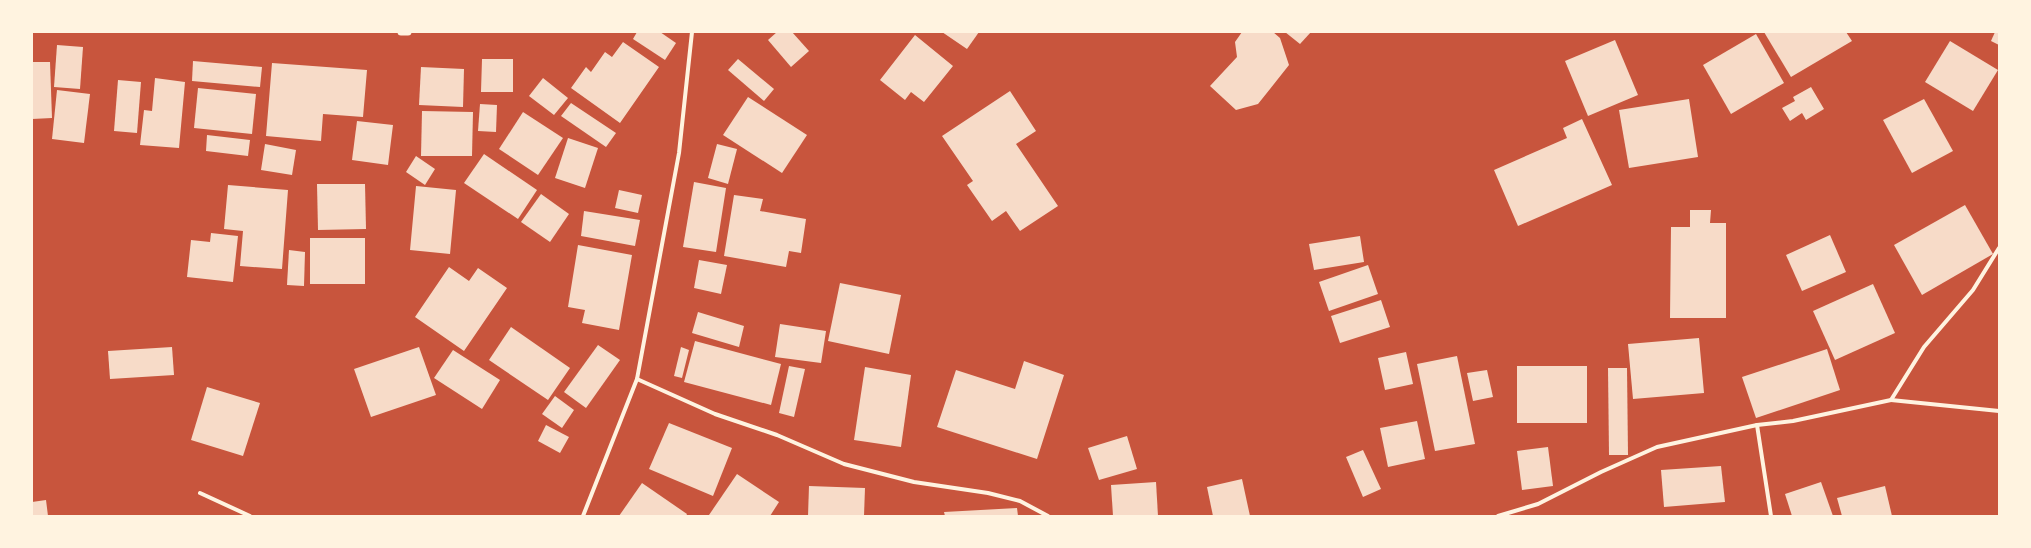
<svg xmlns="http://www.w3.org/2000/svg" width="2031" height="548" font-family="Mulish,sans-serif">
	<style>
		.building { fill: #f7dbc8 }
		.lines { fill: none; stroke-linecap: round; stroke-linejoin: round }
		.minor { stroke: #fff3e0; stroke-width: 4 }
		.tertiary { stroke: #fff3e0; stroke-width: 7 }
	</style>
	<rect width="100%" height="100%" fill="#c8553d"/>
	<!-- building -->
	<g class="building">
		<polygon points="637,32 660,32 676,43 665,60 633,39"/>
		<polygon points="777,32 792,32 809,51 791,67 768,40"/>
		<polygon points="942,32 979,32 967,49"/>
		<polygon points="1242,32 1273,32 1280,38 1289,65 1258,104 1236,110 1210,86 1237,57 1235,42"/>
		<polygon points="1285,32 1311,32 1300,44"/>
		<polygon points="1764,32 1846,32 1852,41 1791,77"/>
		<polygon points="1995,32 1999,32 1999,45 1991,41"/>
		<polygon points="1756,34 1784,83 1731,114 1703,65"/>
		<polygon points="915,35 953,66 924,102 911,92 905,100 880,80"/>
		<polygon points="1615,40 1638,95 1588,116 1565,61"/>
		<polygon points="1950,41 1998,70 1973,111 1925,82"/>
		<polygon points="623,42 659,67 620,123 571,88 586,67 591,72 605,52 612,57"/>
		<polygon points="57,45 83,47 80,89 54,87"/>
		<polygon points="482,59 513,59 513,92 481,92"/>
		<polygon points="738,59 774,89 764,101 728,70"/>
		<polygon points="193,61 262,67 260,87 192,81"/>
		<polygon points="32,62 50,62 52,118 32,119"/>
		<polygon points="272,63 367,70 363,117 323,114 321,141 266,136"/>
		<polygon points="421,67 464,69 463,107 419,105"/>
		<polygon points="155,78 185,82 179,148 140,145 144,110 152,111"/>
		<polygon points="543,78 568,98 554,115 529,96"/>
		<polygon points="118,80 141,82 137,133 114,131"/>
		<polygon points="1811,87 1824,109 1806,120 1802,113 1790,121 1782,108 1795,101 1793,97"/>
		<polygon points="198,88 256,94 252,134 194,128"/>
		<polygon points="57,90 90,94 84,143 52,139"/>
		<polygon points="1010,91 1036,131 1016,144 1058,206 1020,231 1006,211 992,221 967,185 973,181 942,136"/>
		<polygon points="748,97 807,135 782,173 723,135"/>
		<polygon points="1689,99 1698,157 1629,168 1619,110"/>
		<polygon points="1924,99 1953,151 1912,173 1883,120"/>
		<polygon points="571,103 616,133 606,147 561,116"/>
		<polygon points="480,104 497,105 496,132 478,131"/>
		<polygon points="422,111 473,112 472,156 421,156"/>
		<polygon points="523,112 563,138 538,175 499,149"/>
		<polygon points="1582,119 1612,185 1518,226 1494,170 1567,138 1563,128"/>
		<polygon points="357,121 393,125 388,165 352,160"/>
		<polygon points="207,135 250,140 248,156 206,151"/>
		<polygon points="568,138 598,148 585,188 555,178"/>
		<polygon points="265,144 296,150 292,175 261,170"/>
		<polygon points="717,144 737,149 728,184 708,178"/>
		<polygon points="484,154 537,190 518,219 464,183"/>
		<polygon points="416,156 435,169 425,185 406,172"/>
		<polygon points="694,182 726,188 716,252 683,247"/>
		<polygon points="317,184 365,184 366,229 318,230"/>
		<polygon points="228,185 288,190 282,269 240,266 243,231 224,229"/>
		<polygon points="416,186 456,190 450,254 410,250"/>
		<polygon points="619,190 642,195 638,213 615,208"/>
		<polygon points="541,194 569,214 550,242 521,222"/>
		<polygon points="734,195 763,199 760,211 806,219 801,253 789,251 786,267 724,256"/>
		<polygon points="1965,205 1993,254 1922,295 1894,245"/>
		<polygon points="1690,210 1711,210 1710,223 1726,223 1726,318 1670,318 1671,227 1690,227"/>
		<polygon points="584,211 640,220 635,246 581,236"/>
		<polygon points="211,233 238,236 233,282 187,277 191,240 210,242"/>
		<polygon points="1830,235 1846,272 1802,291 1786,255"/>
		<polygon points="1360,236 1364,262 1314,270 1309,244"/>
		<rect x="310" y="238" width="55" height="46"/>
		<polygon points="578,245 632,255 619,330 582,323 585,310 568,307"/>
		<polygon points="289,250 305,252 304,286 287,285"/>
		<polygon points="699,260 727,265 721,294 694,288"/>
		<polygon points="1368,265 1378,294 1329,311 1319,282"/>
		<polygon points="449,267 469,281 478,268 507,288 464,351 415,317"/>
		<polygon points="840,283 901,295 889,354 828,341"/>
		<polygon points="1873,284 1895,333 1835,360 1813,311"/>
		<polygon points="1381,300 1390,327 1340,343 1331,316"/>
		<polygon points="698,312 744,326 739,347 692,333"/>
		<polygon points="780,324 826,331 821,363 775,357"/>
		<polygon points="511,327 570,368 548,400 489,360"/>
		<polygon points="1699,338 1704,393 1633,399 1628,344"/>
		<polygon points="695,341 781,364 771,405 684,382"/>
		<polygon points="598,345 620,360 586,408 564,392"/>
		<polygon points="172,347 174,375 110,379 108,351"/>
		<polygon points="419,347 436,395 371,417 354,369"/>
		<polygon points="681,347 689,350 682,378 674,376"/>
		<polygon points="1827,349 1840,390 1756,418 1742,377"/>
		<polygon points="453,350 500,380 482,409 434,378"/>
		<polygon points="1406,352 1413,384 1385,390 1378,358"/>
		<polygon points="1457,356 1475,444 1435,451 1417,364"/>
		<polygon points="1024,361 1064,375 1037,459 937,427 956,370 1015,389"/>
		<polygon points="789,366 805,369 794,417 779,413"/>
		<rect x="1517" y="366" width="70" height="57"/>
		<polygon points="865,367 911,375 901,447 854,440"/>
		<polygon points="1608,368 1627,368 1628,455 1609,455"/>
		<polygon points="1487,370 1493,397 1473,401 1467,373"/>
		<polygon points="207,387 260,403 243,456 191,440"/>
		<polygon points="555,396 574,410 562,428 542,414"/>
		<polygon points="1417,421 1425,459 1388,467 1380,428"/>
		<polygon points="669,423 732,448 713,496 649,469"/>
		<polygon points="546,425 569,437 560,453 538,441"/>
		<polygon points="1127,436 1137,469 1099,480 1088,448"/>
		<polygon points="1548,447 1553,486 1522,490 1517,451"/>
		<polygon points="1363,450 1381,489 1363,497 1346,457"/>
		<polygon points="1721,466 1725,502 1664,507 1661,470"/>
		<polygon points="737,474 779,502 770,516 709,515"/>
		<polygon points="1242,479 1250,516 1213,516 1207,487"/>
		<polygon points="1156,482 1158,516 1113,516 1111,485"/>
		<polygon points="1821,482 1833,516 1792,516 1785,494"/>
		<polygon points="642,483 687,514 686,516 619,516"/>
		<polygon points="809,486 865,488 864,516 808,516"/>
		<polygon points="1885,486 1892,516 1842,516 1837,498"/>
		<polygon points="46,500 48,516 32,516 32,502"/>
		<polygon points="1017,508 1018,516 945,516 944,512"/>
	</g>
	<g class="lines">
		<!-- minor -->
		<g class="minor">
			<polyline points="637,379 715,414 777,435 844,464 914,482 988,493 1020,501 1048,516"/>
			<polyline points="1891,400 1999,411"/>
			<polyline points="1757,425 1771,516"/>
			<polyline points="200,493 250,516"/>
			<polyline points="583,516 637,379 679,153 692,32"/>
			<polyline points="1498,516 1538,504 1601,472 1657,447 1757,425 1793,421 1891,400 1924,347 1973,290 1999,248"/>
		</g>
		<!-- tertiary -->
		<polyline class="tertiary" points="401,32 408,32"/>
	</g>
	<!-- border -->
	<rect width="2031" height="548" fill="none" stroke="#fff3e0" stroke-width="66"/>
</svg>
